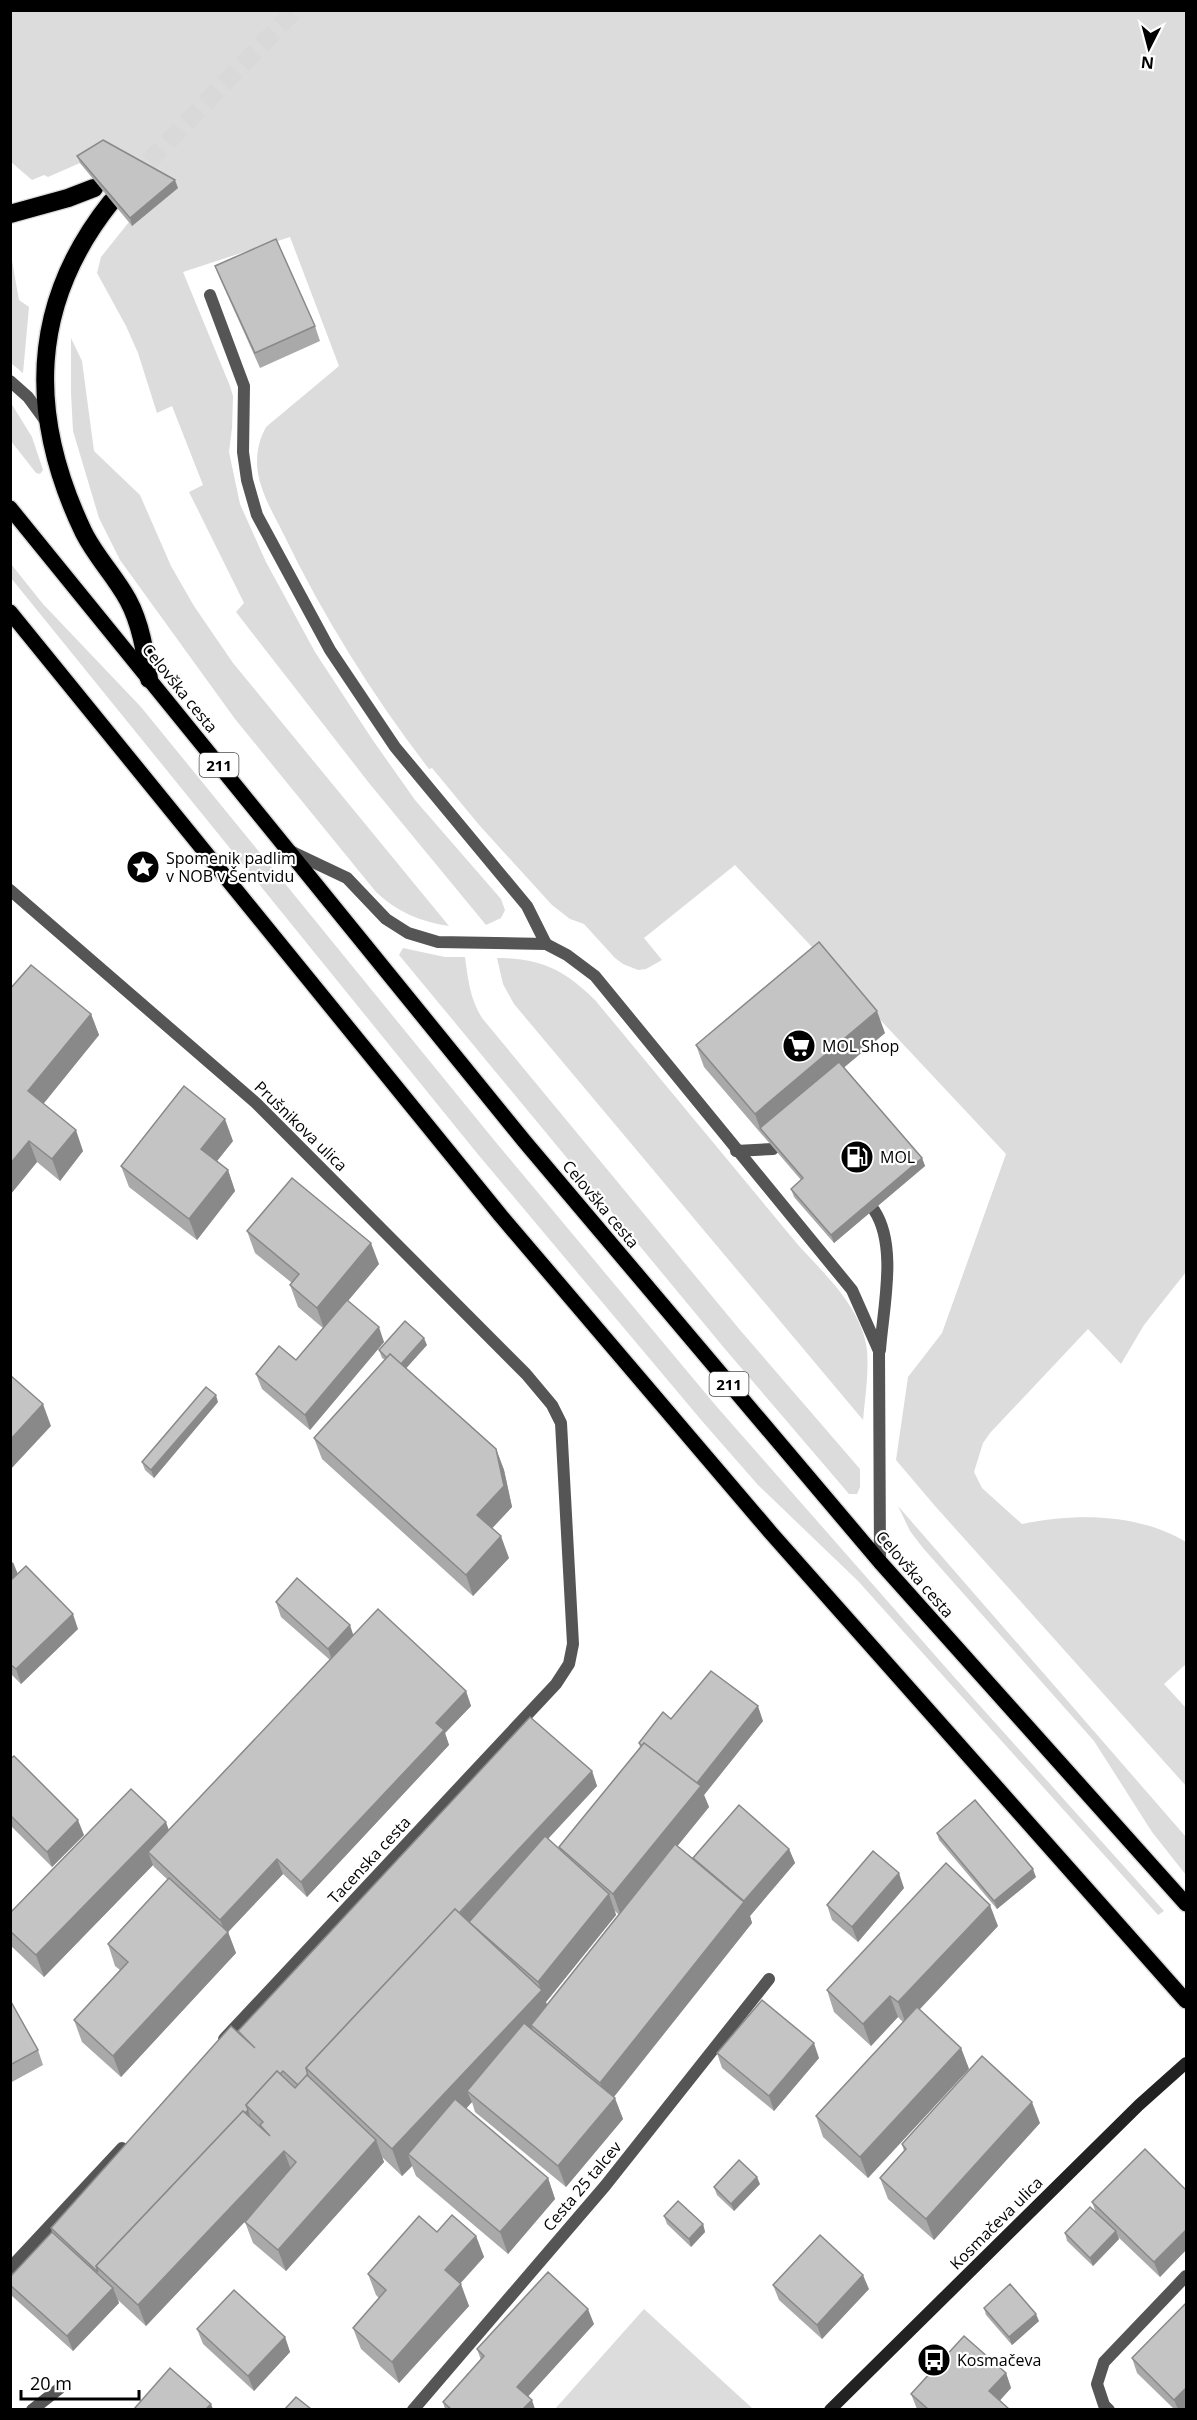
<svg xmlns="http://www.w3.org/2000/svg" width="1197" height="2420" font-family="'Open Sans',sans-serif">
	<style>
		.green { fill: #dcdcdc }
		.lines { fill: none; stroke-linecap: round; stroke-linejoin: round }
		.motorway-tunnel { stroke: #d9d9d9; stroke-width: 18; stroke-dasharray: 18 9; stroke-linecap: butt }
		.primary-casing { stroke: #dbdbdb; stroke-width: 18 }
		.motorway-casing { stroke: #dbdbdb; stroke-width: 21 }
		.service { stroke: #555; stroke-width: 12 }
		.minor { stroke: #555; stroke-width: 12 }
		.secondary { stroke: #222; stroke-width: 12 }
		.primary { stroke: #000; stroke-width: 15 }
		.motorway { stroke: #000; stroke-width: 18 }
		.wall { fill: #a9a9a9; fill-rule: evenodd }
		.shaded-wall { fill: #898989 }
		.building { fill: #c4c4c4; stroke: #898989; stroke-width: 1.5 }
		.labels { text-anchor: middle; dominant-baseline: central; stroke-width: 4.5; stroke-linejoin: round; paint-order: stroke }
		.shield { fill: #fff; stroke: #4c4c4c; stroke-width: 1.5 }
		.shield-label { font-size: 15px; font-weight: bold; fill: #000 }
		.street-label { font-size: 16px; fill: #000; stroke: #fff }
		.poi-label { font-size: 16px; fill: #000; stroke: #fff; text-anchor: start }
	</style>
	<rect width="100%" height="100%" fill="#fff"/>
	<!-- green -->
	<g class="green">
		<path d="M10,11H1186V1272L1144,1325L1121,1364L1088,1329L990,1433L983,1443L974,1472L982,1488L1022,1524C1075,1513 1138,1513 1186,1542V1664L1164,1684L1186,1708V1786L935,1506L896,1460L908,1377L942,1333L1006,1154L735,865L644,938L662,960L646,969L638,970L623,964L615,958L584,924L570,919L552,905L480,826L432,768L429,769C373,696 324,618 284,535C273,513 257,487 257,462C257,449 260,438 266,427L339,366L290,237L183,272L230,386L233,396L232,428L229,452L240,504L266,562L315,652L372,739L415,800L501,899L505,910L501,918L486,925L369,783L236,612L244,603L189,492L203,485L172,406L157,413L138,353L126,326L97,273L101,257L129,222L133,226L80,163L48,177L44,175L32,180L11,162Z"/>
		<polygon points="10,249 19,300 29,307 23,373 11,363"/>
		<path d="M71,338L82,361L94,451L140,495L171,566L194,606L233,663L449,926C421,922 397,912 376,892L235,719L120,560L99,518L73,431L71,393Z"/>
		<polygon points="11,403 32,437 43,470 40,474 36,473 11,441"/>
		<polygon points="11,564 43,604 141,707 494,1140 717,1407 955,1678 1164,1911 1158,1915 858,1581 758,1485 702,1421 476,1152 11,578"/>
		<path d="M403,948L445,957H465C468,979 470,999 482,1018L740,1330L860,1469V1487L857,1494H849L725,1349L399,955Z"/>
		<path d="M497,958C540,958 565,970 595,1000L799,1246C826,1275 862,1309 867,1350C869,1374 865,1397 863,1420L514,1004L503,984Z"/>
		<polygon points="898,1506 1186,1837 1186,1875 1152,1832 1094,1741 923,1548 910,1531"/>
		<polygon points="644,2309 753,2409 555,2409"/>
	</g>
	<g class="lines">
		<!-- motorway-tunnel -->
		<polyline class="motorway-tunnel" points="130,181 295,10"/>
		<!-- primary casing -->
		<g class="primary-casing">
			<g id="primary">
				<polyline points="10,508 525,1142 880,1562 1186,1904"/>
				<polyline points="10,612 501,1216 771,1533 1186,2001"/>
			</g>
		</g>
		<!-- motorway casing -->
		<g class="motorway-casing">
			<g id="motorway">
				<path d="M111,202C29,305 28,415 83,531C95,556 115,576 128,600C141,624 145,652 149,679"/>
				<polyline points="10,214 68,198 94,188"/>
			</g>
		</g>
		<!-- service -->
		<g class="service">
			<polyline points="210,295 244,386 243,452 247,480 257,515 330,650 395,747 527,906 546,944"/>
			<polyline points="10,381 28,397 47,423"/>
			<polyline points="290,851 347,878 386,919 408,933 438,942 546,944 567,955 595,976 852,1290 879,1351 880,1562"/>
			<polyline points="736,1151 773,1149"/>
			<path d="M874,1210C898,1246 883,1308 880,1350"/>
		</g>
		<!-- minor -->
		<g class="minor">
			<polyline points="10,890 256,1103 526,1374 552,1405 561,1423 573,1644 569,1664 556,1684 224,2039"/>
			<polyline points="10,2268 122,2148"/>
			<polyline points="32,2410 60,2388"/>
			<polyline points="413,2410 605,2186 769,1979"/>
			<polyline points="1109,2410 1104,2405 1097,2384 1104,2362 1186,2276"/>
		</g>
		<!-- secondary -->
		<polyline class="secondary" points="830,2410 1139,2105 1186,2063"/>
		<!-- primary -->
		<use href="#primary" class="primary"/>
		<!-- motorway -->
		<use href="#motorway" class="motorway"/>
	</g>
	<!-- wall -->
	<g class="wall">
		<polygon points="77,156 178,188 132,226 80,163"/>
		<polygon points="215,266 315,326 320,341 260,368 221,281"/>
		<polygon points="10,989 91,1014 99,1035 43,1104 83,1151 60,1181 37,1162 10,1195"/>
		<polygon points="885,1033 844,1067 922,1158 925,1166 834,1243 794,1197 791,1189 801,1180 704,1067 696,1045"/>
		<polygon points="233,1141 217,1161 228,1170 235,1191 197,1240 129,1187 121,1166"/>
		<polygon points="247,1231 379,1264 348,1301 384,1342 310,1430 262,1389 256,1374 296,1360 323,1328 298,1307 290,1285 292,1283 255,1253"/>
		<polygon points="427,1345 406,1368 496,1449 504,1470 512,1507 492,1528 509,1558 473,1596 322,1459 314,1438 385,1360 382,1358 379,1350"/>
		<polygon points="218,1402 154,1478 145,1470 142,1462"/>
		<polygon points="10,1559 18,1574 78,1629 21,1684 10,1673"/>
		<polygon points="276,1602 353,1635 466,1691 471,1706 445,1733 449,1745 307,1897 283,1874 228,1932 236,1953 121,2077 82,2042 74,2020 120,1970 115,1966 108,1944 168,1880 154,1867 153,1865 44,1977 10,1945 10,1913 169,1830 330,1660 281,1617"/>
		<path d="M671,1719L763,1721L704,1795L709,1807L677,1846L693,1858L789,1849L795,1863L750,1916L752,1923L614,2097L623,2119L566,2187L475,2112L472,2102L466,2109L548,2178L555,2199L508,2254L416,2176L412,2166L402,2176L382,2157L384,2162L286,2271L253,2243L245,2222L249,2217L146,2326L118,2300L119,2303L73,2351L12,2296L10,2293V2277L52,2232L51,2228L239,2034L238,2031L592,1771L597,1786L548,1839L560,1850L559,1847L640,1747L639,1743ZM615,1911L619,1915L547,2005L546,2002L616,1915Z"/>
		<polygon points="10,1759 84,1835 52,1867 10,1825"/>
		<polygon points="937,1833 1036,1877 997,1909 939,1840"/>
		<polygon points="904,1888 858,1942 832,1920 827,1905"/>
		<polygon points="998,1926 919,2009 961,2048 969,2069 868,2178 823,2137 816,2116 903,2022 898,2017 871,2046 834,2012 827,1990"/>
		<polygon points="10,2000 38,2050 43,2065 10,2083"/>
		<polygon points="717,2053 819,2058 774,2111 722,2068"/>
		<polygon points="1040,2123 934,2240 888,2199 880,2178 904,2151 902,2144"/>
		<polygon points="760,2184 734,2211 717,2195 714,2187"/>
		<polygon points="1186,2190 1186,2250 1160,2277 1117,2236 1119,2239 1093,2266 1067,2241 1065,2233 1096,2213 1092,2202"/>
		<polygon points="664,2216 703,2224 705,2232 691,2247 667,2224"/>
		<polygon points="437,2232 476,2236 484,2257 460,2284 469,2306 399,2383 361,2349 353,2328 379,2298 376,2295 368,2274"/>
		<polygon points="773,2285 869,2289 822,2339 779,2300"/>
		<polygon points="984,2308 1039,2321 1012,2345 986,2315"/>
		<polygon points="594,2324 528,2396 535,2409 445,2409 443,2402 481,2360 477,2349"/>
		<polygon points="197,2329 285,2337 290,2352 254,2391 203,2344"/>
		<polygon points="1132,2358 1185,2409 1174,2409 1137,2373"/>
		<polygon points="1006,2373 1011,2388 1000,2400 1009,2409 917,2409 911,2394"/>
	</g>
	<!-- shaded-wall -->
	<g class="shaded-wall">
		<polygon points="175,180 178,188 132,226 130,218"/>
		<polygon points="877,1011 885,1033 765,1134 760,1128 755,1114"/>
		<polygon points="91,1014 99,1035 36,1113 28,1091"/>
		<polygon points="225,1119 233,1141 209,1171 201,1149"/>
		<polygon points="76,1130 83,1151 60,1181 52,1159"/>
		<polygon points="29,1141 37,1162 10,1195 10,1164"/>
		<polygon points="922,1158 925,1166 834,1243 831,1235"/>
		<polygon points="228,1170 235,1191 197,1240 189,1219"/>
		<polygon points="371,1243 379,1264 324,1329 317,1308"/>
		<polygon points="379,1327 384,1342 310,1430 305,1415"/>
		<polygon points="424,1338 427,1345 401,1374 398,1367"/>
		<polygon points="216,1395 218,1402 154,1478 151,1470"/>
		<polygon points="43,1404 51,1426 10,1470 10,1440"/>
		<polygon points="496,1449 504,1470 512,1507 485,1536 477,1515"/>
		<polygon points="501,1536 509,1558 473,1596 466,1575"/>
		<polygon points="13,1562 19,1577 10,1584 10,1565"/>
		<polygon points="73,1614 78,1629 21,1684 16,1669"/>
		<polygon points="350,1625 355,1640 334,1664 328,1649"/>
		<polygon points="466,1691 471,1706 445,1733 449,1745 307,1897 301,1882 436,1723"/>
		<polygon points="758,1706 763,1721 704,1795 709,1807 621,1916 613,1894 695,1786"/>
		<polygon points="592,1771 597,1786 321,2082 311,2073"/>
		<polygon points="78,1820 84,1835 52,1867 47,1852"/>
		<polygon points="166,1822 174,1844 148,1852 153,1865 44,1977 36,1955"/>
		<polygon points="789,1849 795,1863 750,1916 752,1923 608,2104 600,2083 741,1904"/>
		<polygon points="277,1859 283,1874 228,1932 236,1953 121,2077 113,2056 226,1934 220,1920"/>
		<polygon points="1033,1869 1036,1877 997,1909 994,1901"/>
		<polygon points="899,1873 904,1888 858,1942 852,1927"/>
		<polygon points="609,1894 616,1915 546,2002 551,2017 531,2025 535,2035 467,2091 472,2102 416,2161 408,2154 412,2166 402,2176 392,2149 541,1990 538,1982"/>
		<polygon points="990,1905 998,1926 906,2024 898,2002"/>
		<polygon points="890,1996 898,2017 871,2046 863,2024"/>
		<polygon points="814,2043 819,2058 774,2111 769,2096"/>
		<polygon points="961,2048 969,2069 868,2178 860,2157"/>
		<polygon points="615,2098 623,2119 566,2187 558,2166"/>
		<polygon points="1032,2102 1040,2123 934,2240 926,2219"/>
		<polygon points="248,2110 253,2125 111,2279"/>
		<polygon points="376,2140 384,2162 286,2271 278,2250"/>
		<polygon points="284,2151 292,2172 146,2326 138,2305"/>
		<polygon points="757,2177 760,2184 734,2211 731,2204"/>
		<polygon points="548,2178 555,2199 508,2254 500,2232"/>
		<polygon points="703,2224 705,2232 691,2247 689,2239"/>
		<polygon points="1186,2230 1186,2250 1160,2277 1154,2262"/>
		<polygon points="1116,2231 1119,2239 1093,2266 1090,2258"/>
		<polygon points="476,2236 484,2257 453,2291 445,2270"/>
		<polygon points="863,2275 869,2289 822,2339 817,2325"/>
		<polygon points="461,2284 469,2306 399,2383 392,2362"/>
		<polygon points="113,2288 119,2303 73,2351 67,2336"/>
		<polygon points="588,2309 594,2324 523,2402 517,2387"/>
		<polygon points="1036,2314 1039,2321 1012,2345 1009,2337"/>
		<polygon points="285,2337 290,2352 254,2391 248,2376"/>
		<polygon points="1006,2373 1011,2388 995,2406 989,2391"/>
		<polygon points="1186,2388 1186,2408 1185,2409 1178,2409 1174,2400"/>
		<polygon points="532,2400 535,2409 523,2409"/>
		<polygon points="211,2404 213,2409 206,2409"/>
	</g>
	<!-- building -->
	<g class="building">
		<polygon points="103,140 175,180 130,218 77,156"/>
		<polygon points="276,239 315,326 255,353 215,266"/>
		<polygon points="819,942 877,1011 755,1114 696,1045"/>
		<polygon points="31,965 91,1014 28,1091 76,1130 52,1159 29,1141 10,1164 10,989"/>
		<polygon points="839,1062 922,1158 831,1235 791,1189 803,1178 760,1128"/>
		<polygon points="184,1086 225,1119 201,1149 228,1170 189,1219 121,1166"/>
		<polygon points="292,1178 371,1243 317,1308 290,1285 299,1274 247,1231"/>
		<polygon points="347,1300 379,1327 305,1415 256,1374 279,1346 296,1360"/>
		<polygon points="405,1321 424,1338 401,1364 390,1354 387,1358 379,1350"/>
		<polygon points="390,1354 496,1449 504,1486 477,1515 501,1536 466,1575 314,1438"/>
		<polygon points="10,1375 43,1404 10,1440"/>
		<polygon points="206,1387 216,1395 151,1470 142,1462"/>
		<polygon points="26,1566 73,1614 16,1669 10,1664 10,1581"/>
		<polygon points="297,1578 350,1625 328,1649 276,1602"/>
		<polygon points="378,1609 466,1691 436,1723 444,1730 301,1882 277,1859 220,1920 148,1852"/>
		<polygon points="711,1671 758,1706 697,1783 644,1743 642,1746 639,1743 663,1712 671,1719"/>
		<polygon points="530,1717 592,1771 459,1913 455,1909 306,2068 308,2076 307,2075 298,2085 283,2071 280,2074 277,2071 246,2105 248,2110 245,2113 243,2111 96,2266 98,2272 51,2228 231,2026 255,2048 238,2031"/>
		<polygon points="644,1743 701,1786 613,1894 559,1847"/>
		<polygon points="14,1756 78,1820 47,1852 10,1815 10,1759"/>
		<polygon points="131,1789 166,1822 36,1955 10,1931 10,1913"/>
		<polygon points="975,1800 1033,1869 994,1901 937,1833"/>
		<polygon points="739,1805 789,1849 744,1901 693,1858"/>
		<polygon points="545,1836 609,1894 538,1982 469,1922"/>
		<polygon points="675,1844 744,1902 600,2083 531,2025"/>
		<polygon points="873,1851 899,1873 852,1927 827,1905"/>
		<polygon points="946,1863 990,1905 898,2002 890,1996 863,2024 827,1990"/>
		<polygon points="169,1878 228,1932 113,2056 74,2020 128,1962 108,1944"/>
		<polygon points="455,1909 542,1990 392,2149 306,2068"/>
		<polygon points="10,2000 38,2050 10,2065"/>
		<polygon points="762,2000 814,2043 769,2096 717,2053"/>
		<polygon points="917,2007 961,2048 860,2157 816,2116"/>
		<polygon points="524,2023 615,2098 558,2166 467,2091"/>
		<polygon points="982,2056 1032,2102 926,2219 880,2178 906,2149 902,2144"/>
		<polygon points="277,2071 295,2088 307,2075 376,2140 278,2250 245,2222 296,2162 284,2151 138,2305 96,2266 243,2111 270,2136 260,2125 263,2122 246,2105"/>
		<polygon points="455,2099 548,2178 500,2232 408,2154"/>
		<polygon points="1145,2149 1186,2190 1186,2230 1154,2262 1092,2202"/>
		<polygon points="739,2160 757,2177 731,2204 714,2187"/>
		<polygon points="678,2201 703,2224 689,2239 664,2216"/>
		<polygon points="1090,2207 1116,2231 1090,2258 1065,2233"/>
		<polygon points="452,2215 476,2236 445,2270 461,2284 392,2362 353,2328 386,2290 368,2274 419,2216 437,2232"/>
		<polygon points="52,2232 113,2288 67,2336 10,2285 10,2277"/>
		<polygon points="820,2235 863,2275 817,2325 773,2285"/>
		<polygon points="548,2272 588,2309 517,2387 532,2400 523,2409 451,2409 443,2402 484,2356 477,2349"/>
		<polygon points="1010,2284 1036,2314 1009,2337 984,2308"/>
		<polygon points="234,2290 285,2337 248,2376 197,2329"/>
		<polygon points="1186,2303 1186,2388 1174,2400 1132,2358"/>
		<polygon points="964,2336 1006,2373 989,2391 1009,2409 928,2409 911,2394"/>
		<polygon points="170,2368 211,2404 206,2409 134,2409"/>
		<polygon points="296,2397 311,2409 285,2409"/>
	</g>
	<!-- icons -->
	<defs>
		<g id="sight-disc" transform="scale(1.725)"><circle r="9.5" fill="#000" stroke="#fff"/><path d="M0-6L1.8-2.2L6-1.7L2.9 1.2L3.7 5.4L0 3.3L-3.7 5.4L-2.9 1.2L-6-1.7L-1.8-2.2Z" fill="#fff"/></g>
		<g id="supermarket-disc" transform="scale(1.725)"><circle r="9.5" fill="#000" stroke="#fff"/><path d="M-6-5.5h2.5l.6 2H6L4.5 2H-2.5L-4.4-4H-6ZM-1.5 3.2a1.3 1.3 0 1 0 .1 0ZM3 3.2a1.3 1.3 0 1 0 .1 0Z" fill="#fff"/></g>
		<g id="fuel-disc" transform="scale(1.725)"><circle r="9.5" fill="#000" stroke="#fff"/><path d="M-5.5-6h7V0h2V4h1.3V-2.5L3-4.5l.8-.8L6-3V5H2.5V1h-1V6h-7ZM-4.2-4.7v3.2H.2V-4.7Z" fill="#fff"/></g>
		<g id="bus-disc" transform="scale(1.725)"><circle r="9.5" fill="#000" stroke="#fff"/><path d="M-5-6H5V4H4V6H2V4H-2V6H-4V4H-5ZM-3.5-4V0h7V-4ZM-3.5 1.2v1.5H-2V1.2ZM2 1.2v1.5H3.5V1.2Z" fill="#fff"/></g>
	</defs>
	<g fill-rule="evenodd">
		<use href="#sight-disc" x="143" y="867"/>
		<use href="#supermarket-disc" x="799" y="1046"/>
		<use href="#fuel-disc" x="857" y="1157"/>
		<use href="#bus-disc" x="934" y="2360"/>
	</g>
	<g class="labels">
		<!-- shield labels -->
		<g class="shield">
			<rect x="199.5" y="753" width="39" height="24" rx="4.5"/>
			<rect x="709.5" y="1372" width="39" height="24" rx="4.5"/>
		</g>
		<g class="shield-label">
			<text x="219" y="765">211</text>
			<text x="729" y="1384">211</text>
		</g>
		<!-- street labels -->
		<g class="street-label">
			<text transform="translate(180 688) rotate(51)">Celovška cesta</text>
			<text transform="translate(301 1126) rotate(44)">Prušnikova ulica</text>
			<text transform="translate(601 1204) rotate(50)">Celovška cesta</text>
			<text transform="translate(915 1574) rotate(49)">Celovška cesta</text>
			<text transform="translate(369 1860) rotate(-47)">Tacenska cesta</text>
			<text transform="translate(582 2186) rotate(-50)">Cesta 25 talcev</text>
			<text transform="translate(996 2223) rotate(-45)">Kosmačeva ulica</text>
		</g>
		<!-- poi labels -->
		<g class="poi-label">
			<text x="166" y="858">Spomenik padlim<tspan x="166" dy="18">v NOB v Šentvidu</tspan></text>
			<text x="822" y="1046">MOL Shop</text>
			<text x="880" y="1157">MOL</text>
			<text x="957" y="2360">Kosmačeva</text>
		</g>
	</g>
	<!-- border -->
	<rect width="1197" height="2420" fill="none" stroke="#000000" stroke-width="24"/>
	<!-- north arrow -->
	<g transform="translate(1149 48) rotate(186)" stroke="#ffffff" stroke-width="4.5" paint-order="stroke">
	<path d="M0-4.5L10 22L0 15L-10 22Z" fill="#000000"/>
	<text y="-9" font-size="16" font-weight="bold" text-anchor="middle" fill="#000000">N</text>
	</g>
	<!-- scale -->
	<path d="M21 2390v9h118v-9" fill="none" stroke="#000000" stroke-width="3"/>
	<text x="30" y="2390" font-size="18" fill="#000000" stroke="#ffffff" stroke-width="4.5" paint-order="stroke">20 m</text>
</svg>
